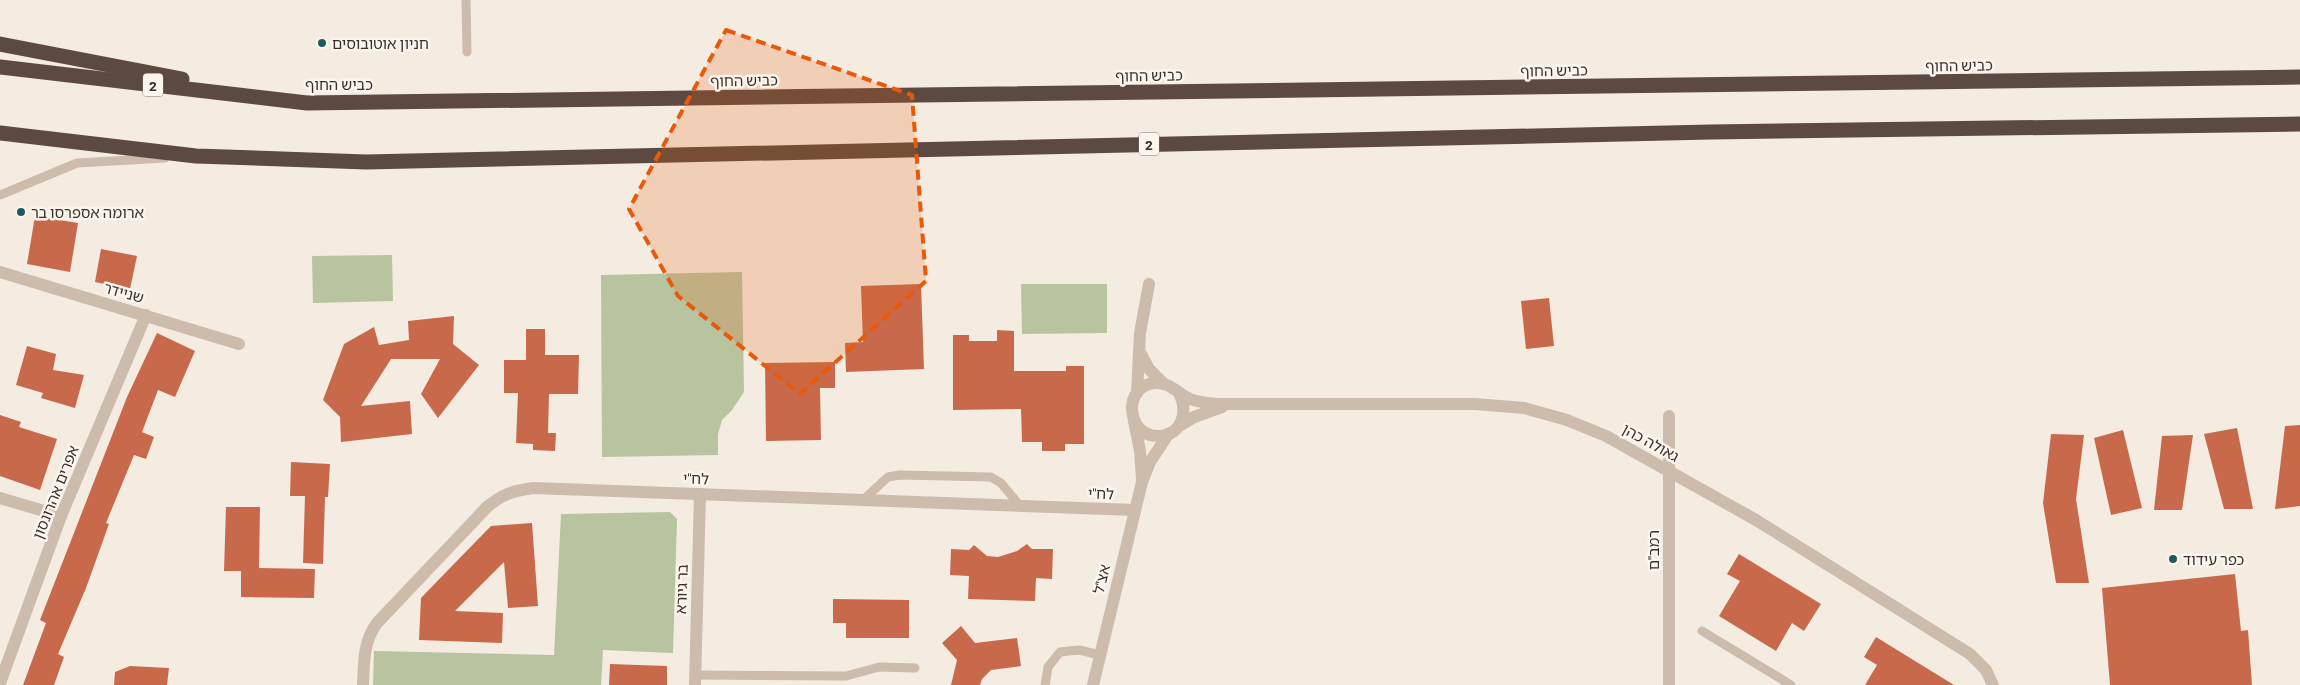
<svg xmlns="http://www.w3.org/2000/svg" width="2300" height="685" font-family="Barlow,'Noto Sans Hebrew',sans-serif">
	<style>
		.green { fill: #b8c4a0 }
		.building { fill: #c8694b }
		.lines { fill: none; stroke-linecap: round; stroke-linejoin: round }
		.lane { stroke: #cdbbac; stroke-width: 9 }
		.street { stroke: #cdbbac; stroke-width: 12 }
		.highway { stroke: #5c4a42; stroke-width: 15 }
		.marked { fill: #e8590c; fill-opacity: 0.2; stroke: #e8590c; stroke-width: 4; stroke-dasharray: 10 6; stroke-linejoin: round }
		.poi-dot { fill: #1f5a5e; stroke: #fbf5ee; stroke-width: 2 }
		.labels { text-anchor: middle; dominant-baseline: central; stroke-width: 5; stroke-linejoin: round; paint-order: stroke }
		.shield { fill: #fbf5ee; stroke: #756b66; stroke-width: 1 }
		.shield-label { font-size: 14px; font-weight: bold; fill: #3b302b }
		.poi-label { font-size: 15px; fill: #3b302b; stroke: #fbf5ee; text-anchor: start }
		.street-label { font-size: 15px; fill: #3b302b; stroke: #fbf5ee }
	</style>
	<rect width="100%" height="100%" fill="#f4ebe1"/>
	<!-- green -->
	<g class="green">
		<polygon points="392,255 393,301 313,303 312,256"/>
		<polygon points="742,272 744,392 732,410 722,420 718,434 718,455 602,457 601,275"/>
		<polygon points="1021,284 1107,284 1107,333 1022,334"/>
		<polygon points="670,512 677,519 673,653 603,650 601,685 373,685 374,651 554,655 561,514"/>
	</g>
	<!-- building -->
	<g class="building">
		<polygon points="35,216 78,223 70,272 27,264"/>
		<polygon points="101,249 137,256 130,289 95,282"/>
		<polygon points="921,284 924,369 846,372 845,343 863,342 861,286"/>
		<polygon points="1549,298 1554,346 1526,349 1521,301"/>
		<polygon points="454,316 453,344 479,365 438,418 421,394 440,359 391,359 361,406 410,401 412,434 341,442 340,417 323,400 344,344 374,327 379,345 409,340 408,321"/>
		<polygon points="526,329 545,329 545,355 579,355 578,394 549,394 548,433 556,433 555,451 533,450 533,444 516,443 518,393 504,393 504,360 526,360"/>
		<polygon points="997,330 1014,331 1014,371 1066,371 1066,366 1084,366 1084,444 1065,444 1065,451 1042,451 1042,442 1022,442 1021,409 953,410 953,335 969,335 969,341 997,341"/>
		<polygon points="157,333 195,351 175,397 158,390 142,432 154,437 146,459 134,455 106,523 109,524 86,588 58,654 64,657 54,685 23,685 46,623 40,620 127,397"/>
		<polygon points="27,346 56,354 53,370 84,375 75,408 41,398 43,393 16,385"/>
		<polygon points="835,362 835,388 820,388 821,440 766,441 765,363"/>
		<polygon points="0,415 21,422 19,427 57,439 40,490 0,476"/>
		<polygon points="2300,425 2300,506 2275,509 2285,426"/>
		<polygon points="2237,428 2253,509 2224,509 2204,434"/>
		<polygon points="2123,430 2142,508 2111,515 2094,438"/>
		<polygon points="2051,434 2084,435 2076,499 2089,583 2056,583 2043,503"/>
		<polygon points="2193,435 2182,510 2154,510 2162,436"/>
		<polygon points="291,462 330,464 328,497 325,497 323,564 303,563 305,496 290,496"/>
		<polygon points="226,507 260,507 259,568 315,569 314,598 241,597 241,571 224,571"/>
		<polygon points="532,523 538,606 508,608 504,562 455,611 503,613 502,643 419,640 421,598 450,568 491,526"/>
		<polygon points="1027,544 1032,549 1053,549 1052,579 1036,578 1035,601 968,599 969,576 950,575 951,549 969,550 974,545 987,556 998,557 1017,551"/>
		<polygon points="1739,554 1821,604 1804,631 1792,623 1776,651 1719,616 1740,581 1727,574"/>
		<polygon points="2235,574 2241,631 2248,630 2252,685 2110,685 2102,588"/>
		<polygon points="833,599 909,600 909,638 846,638 846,623 833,623"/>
		<polygon points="961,626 975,643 1017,638 1021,666 991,670 982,679 980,685 951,685 957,660 942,643"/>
		<polygon points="1876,637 1954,685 1865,685 1877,665 1864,657"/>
		<polygon points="610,664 667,666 667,685 609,685"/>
		<polygon points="130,666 169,668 167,685 114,685 115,672"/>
	</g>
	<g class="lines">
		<!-- lane -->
		<g class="lane">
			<polyline points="466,0 467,52"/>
			<polyline points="0,195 77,163 165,158"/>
			<polyline points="863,500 888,477 900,475 991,477 1001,483 1020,506"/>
			<polyline points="1702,631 1791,685"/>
			<polyline points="695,675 846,676 879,667 915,668"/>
			<polyline points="1045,685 1048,667 1060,652 1079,650 1100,655"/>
		</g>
		<!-- street -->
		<g class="street">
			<polyline points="0,272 239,344"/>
			<polyline points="1141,354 1149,369 1164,384"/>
			<polyline points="1137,393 1140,333 1149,284"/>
			<path d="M1179,393C1188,410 1183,435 1160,436C1125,438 1122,384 1156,383C1170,382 1178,394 1190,399C1198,402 1208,403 1216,404H1475L1524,408L1567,420L1606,436L1756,520L1970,654L1986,670L1993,685"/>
			<polyline points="1134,421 1140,451 1142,478"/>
			<polyline points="1179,426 1194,417 1222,407"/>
			<polyline points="0,498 61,516"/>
			<polyline points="0,683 61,516 146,315"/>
			<path d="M363,685C364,663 363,642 377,623L487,507C503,494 512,491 533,488L1135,510"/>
			<polyline points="695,685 700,494"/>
			<polyline points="1093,685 1142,482 1150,462 1169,433"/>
			<polyline points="1669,685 1669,416"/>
		</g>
		<!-- highway -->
		<g class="highway">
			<polyline points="0,44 182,79"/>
			<polyline points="0,67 307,103 2300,77"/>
			<polyline points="0,133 196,156 366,162 1711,132 2300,124"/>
		</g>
	</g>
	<!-- marked area -->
	<path class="marked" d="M726,30L912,95L926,281L800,394L678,296L629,209Z"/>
	<!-- markers -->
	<g class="poi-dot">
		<circle cx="322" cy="43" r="5"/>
		<circle cx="21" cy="212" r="5"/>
		<circle cx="2173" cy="559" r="5"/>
	</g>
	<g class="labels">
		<!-- shield labels -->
		<g class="shield">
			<rect x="143" y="73.5" width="20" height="23" rx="4"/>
			<rect x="1139" y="132.5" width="20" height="23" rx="4"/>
		</g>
		<g class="shield-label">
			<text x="153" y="85">2</text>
			<text x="1149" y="144">2</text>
		</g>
		<!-- poi labels -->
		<g class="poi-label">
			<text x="332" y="43">חניון אוטובוסים</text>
			<text x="31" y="212">ארומה אספרסו בר</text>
			<text x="2183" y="559">כפר עידוד</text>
		</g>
		<!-- street labels -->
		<g class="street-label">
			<text transform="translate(1959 65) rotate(-1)">כביש החוף</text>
			<text transform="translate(1554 70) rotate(-1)">כביש החוף</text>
			<text transform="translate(1149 75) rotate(-1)">כביש החוף</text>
			<text transform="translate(744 80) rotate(-1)">כביש החוף</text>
			<text x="339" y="84">כביש החוף</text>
			<text transform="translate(124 292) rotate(16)">שניידר</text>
			<text transform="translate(1651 442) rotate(29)">גאולה כהן</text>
			<text transform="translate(696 478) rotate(2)">לח"י</text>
			<text transform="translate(55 492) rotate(-68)">אפרים אהרונסון</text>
			<text transform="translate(1101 493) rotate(2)">לח"י</text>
			<text transform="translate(1653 550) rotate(-90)">רמב"ם</text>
			<text transform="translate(1101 579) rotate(-76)">אצ"ל</text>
			<text transform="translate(681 589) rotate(-88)">בר גיורא</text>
		</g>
	</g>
</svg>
